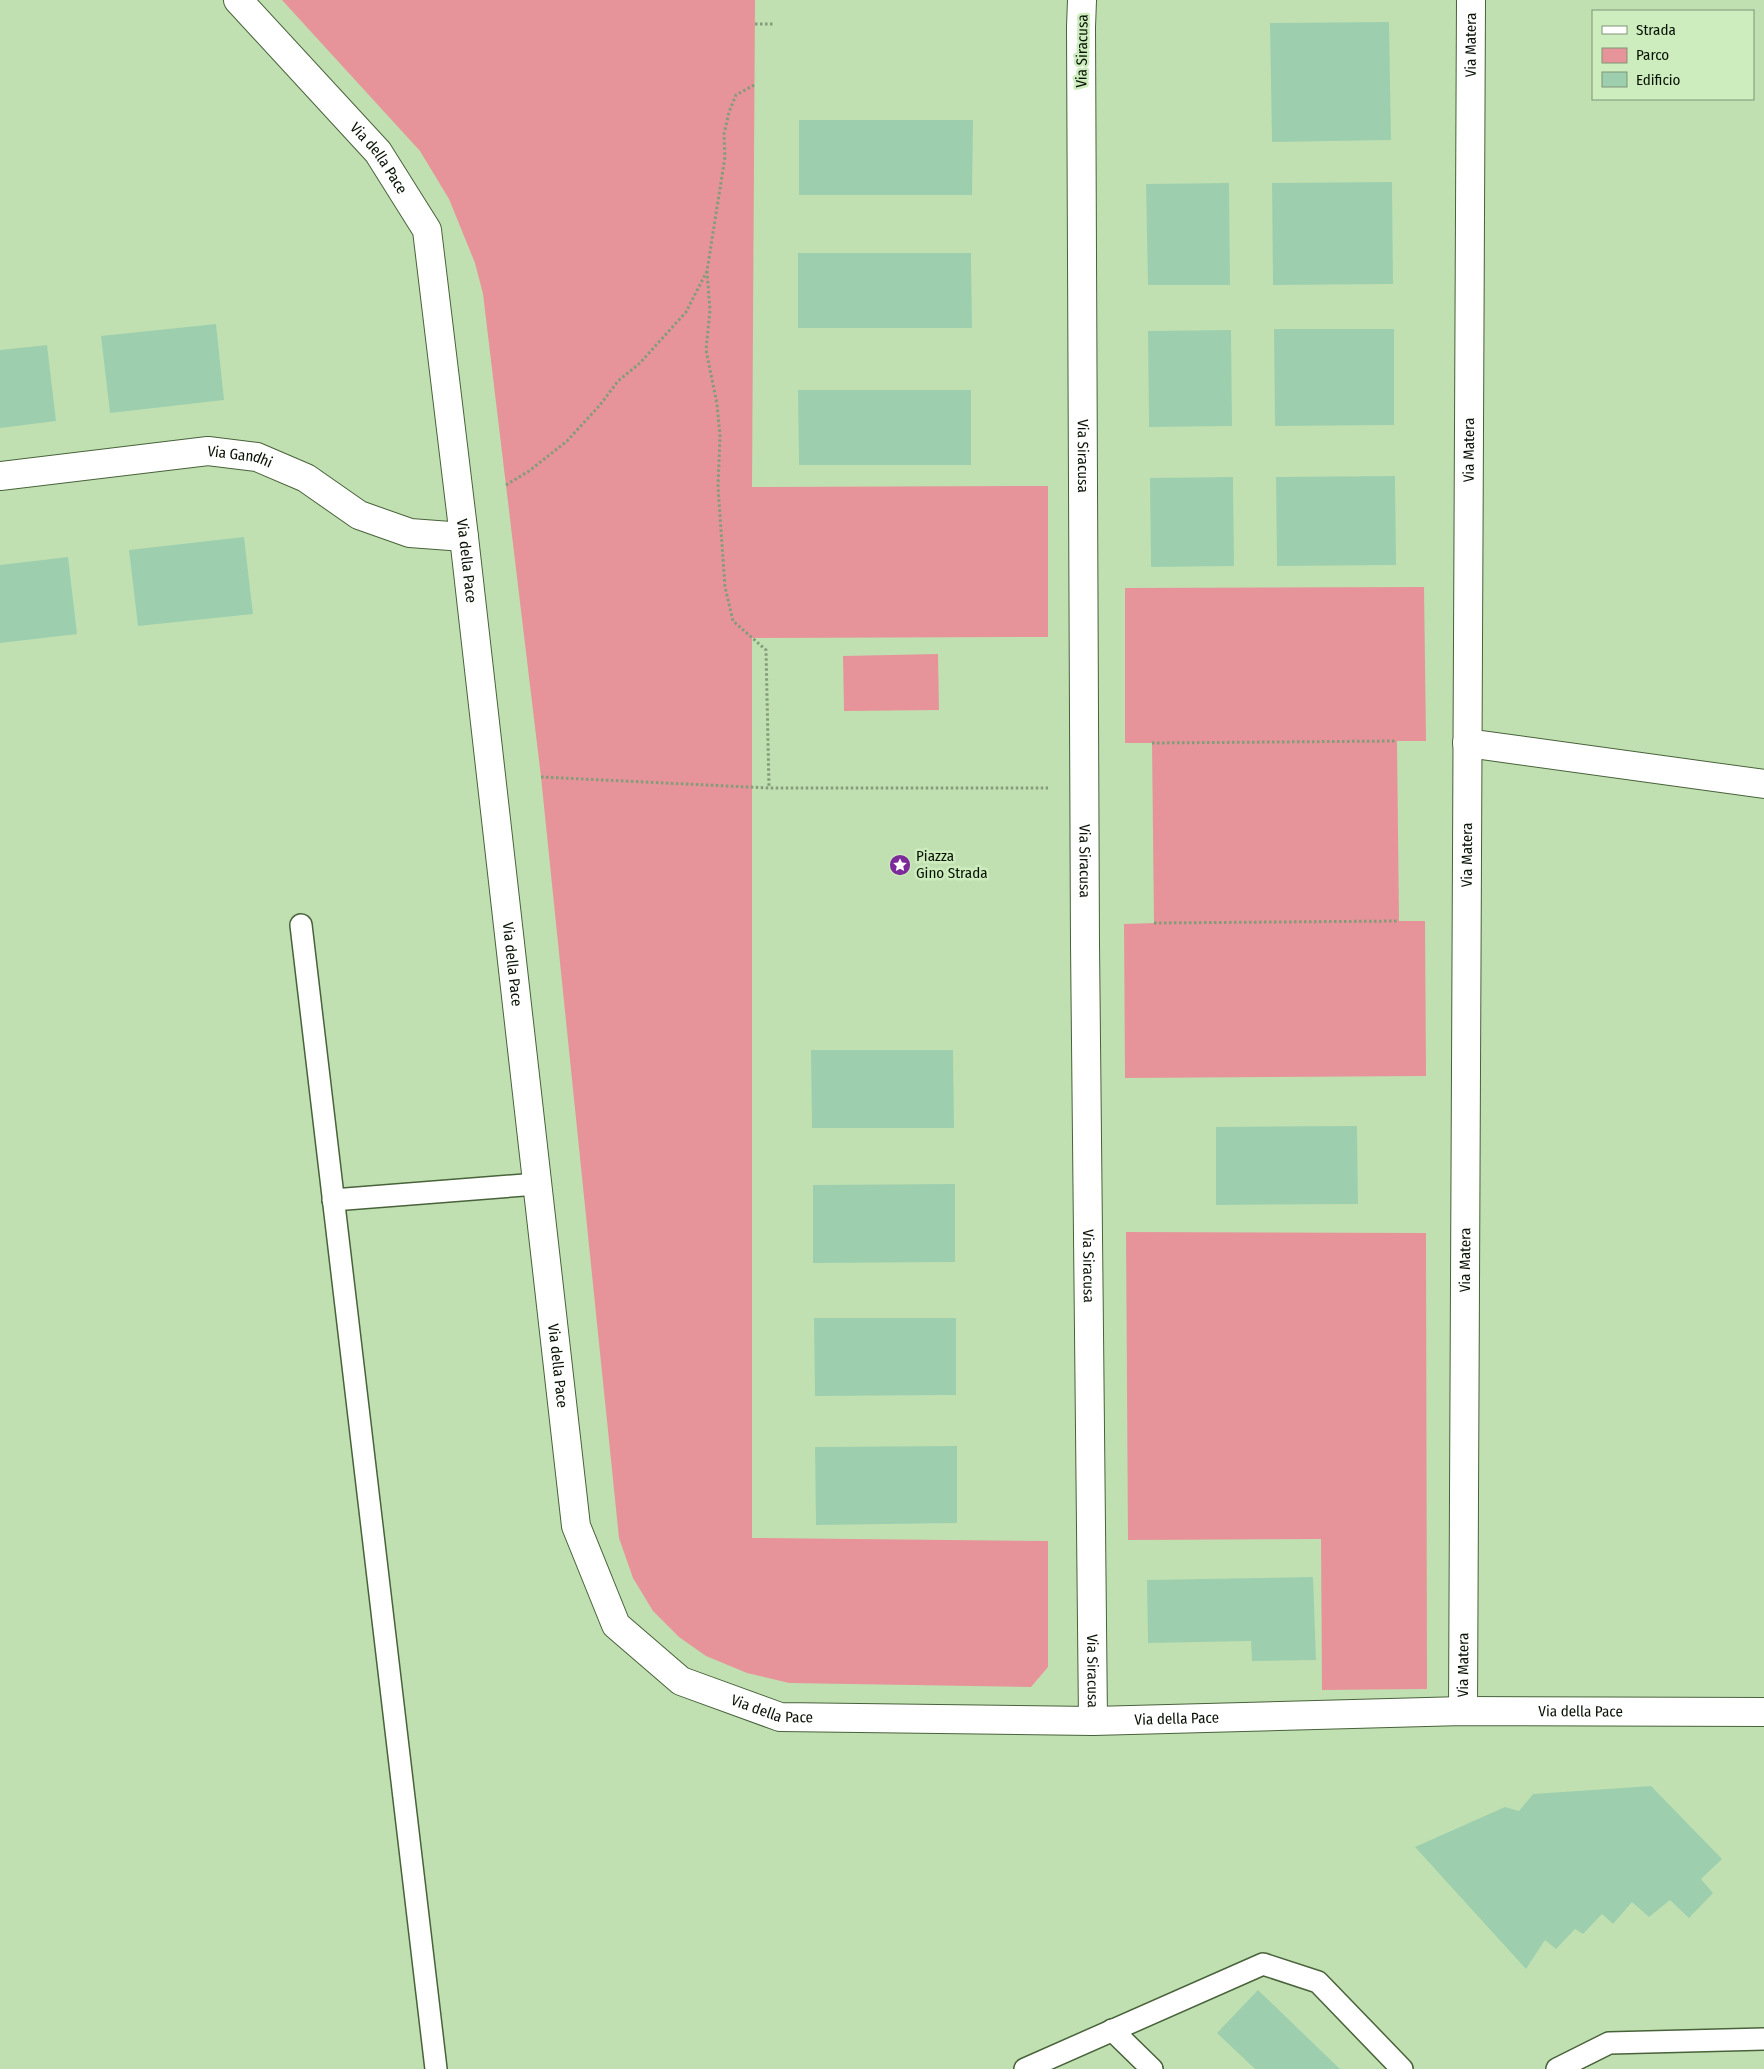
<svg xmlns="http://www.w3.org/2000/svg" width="1764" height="2069" font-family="'Fira Sans Condensed',sans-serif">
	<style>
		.green { fill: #e69499 }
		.building { fill: #9dcfae }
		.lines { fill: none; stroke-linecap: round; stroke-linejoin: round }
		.service-casing { stroke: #48623a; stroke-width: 24 }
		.minor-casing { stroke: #48623a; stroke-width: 30 }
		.tertiary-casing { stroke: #48623a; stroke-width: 30 }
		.path { stroke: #849c79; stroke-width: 3; stroke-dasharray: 2.5 2.5; stroke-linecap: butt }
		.service { stroke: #fff; stroke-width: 21 }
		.minor { stroke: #fff; stroke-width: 28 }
		.tertiary { stroke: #fff; stroke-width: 28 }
		.labels { text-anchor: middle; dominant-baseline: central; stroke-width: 5; stroke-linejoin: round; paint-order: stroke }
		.street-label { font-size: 15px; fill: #081204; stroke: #ceedbf }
		.poi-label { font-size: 15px; fill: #081204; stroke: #ceedbf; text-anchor: start }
	</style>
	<rect width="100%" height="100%" fill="#c1e0b2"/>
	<!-- green -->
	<g class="green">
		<polygon points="282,0 755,0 752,487 1048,486 1048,637 752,638 752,1538 1048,1541 1048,1667 1031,1687 789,1683 747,1673 706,1656 679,1637 653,1611 633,1578 619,1538 541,777 483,294 475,263 449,199 420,151"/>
		<polygon points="1424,587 1426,741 1397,741 1399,921 1425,921 1426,1076 1125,1078 1124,924 1154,923 1152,743 1125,743 1125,588"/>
		<polygon points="938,654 939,710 844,711 843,656"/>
		<polygon points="1126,1232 1426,1233 1427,1689 1322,1690 1321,1539 1128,1540"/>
	</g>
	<!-- building -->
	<g class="building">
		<polygon points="1389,22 1391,140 1272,142 1270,23"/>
		<polygon points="799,120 973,120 972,195 799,195"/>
		<polygon points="1392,182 1393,284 1273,285 1272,183"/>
		<polygon points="1229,183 1230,285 1148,285 1146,184"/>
		<polygon points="798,253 971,253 972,328 798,328"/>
		<polygon points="216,324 224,400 110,413 101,336"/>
		<polygon points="1274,329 1394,329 1394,425 1275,426"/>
		<polygon points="1231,330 1232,426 1149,427 1148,331"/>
		<polygon points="47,345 56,421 0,428 0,350"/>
		<polygon points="798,390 971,390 971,465 799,465"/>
		<polygon points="1395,476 1396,565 1277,566 1276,477"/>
		<polygon points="1233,477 1234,566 1151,567 1150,478"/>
		<polygon points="244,537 253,614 138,626 129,550"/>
		<polygon points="68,557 77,634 0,643 0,565"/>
		<polygon points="811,1050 953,1050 954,1128 812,1128"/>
		<polygon points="1357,1126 1358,1204 1216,1205 1216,1127"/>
		<polygon points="955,1184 955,1262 813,1263 813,1185"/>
		<polygon points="814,1318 956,1318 956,1395 815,1396"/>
		<polygon points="957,1446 957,1523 816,1525 815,1447"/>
		<polygon points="1313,1577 1316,1660 1252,1661 1251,1641 1148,1643 1147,1580"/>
		<polygon points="1651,1786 1722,1859 1701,1879 1713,1893 1689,1918 1670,1900 1649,1917 1632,1902 1613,1924 1602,1914 1583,1934 1575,1929 1556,1949 1545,1940 1526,1969 1415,1847 1505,1807 1519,1811 1533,1794"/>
		<polygon points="1258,1990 1340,2069 1255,2069 1217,2033"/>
	</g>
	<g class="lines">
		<!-- service casing -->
		<g class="service-casing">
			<g id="service">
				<polyline points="301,925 436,2069"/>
				<polyline points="333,1200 537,1184"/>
				<polyline points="1112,2030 1152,2069"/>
				<polyline points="1025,2069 1263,1964 1318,1982 1402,2069"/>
				<polyline points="1557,2069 1609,2043 1764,2039"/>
			</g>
		</g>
		<!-- minor casing -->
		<g class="minor-casing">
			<g id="minor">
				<path id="s1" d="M1082,0L1081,27L1085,944L1093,1721"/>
				<path id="s2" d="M0,476L208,451L257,457L306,478L359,515L410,533L464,537"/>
				<polyline points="1467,743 1764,784"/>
				<path id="s3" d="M1463,1711L1471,0"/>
			</g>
		</g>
		<!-- tertiary casing -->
		<g class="tertiary-casing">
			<g id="tertiary">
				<path id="s4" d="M238,0L378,152L427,230L464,537L576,1526L616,1625L681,1681L780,1717L1093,1721L1463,1711L1764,1712"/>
			</g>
		</g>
		<!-- path -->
		<g class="path">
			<polyline points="755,24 775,24"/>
			<polyline points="707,271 710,310 706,350 717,404 720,436 718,487 725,587 733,621 766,650 769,788"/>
			<polyline points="506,485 529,471 567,441 600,405 618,381 640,363 686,312 707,271 725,157 724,134 729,112 736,95 754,85"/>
			<polyline points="1152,743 1397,741"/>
			<polyline points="541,777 769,788 1048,788"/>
			<polyline points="1154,923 1399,921"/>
		</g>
		<!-- service -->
		<use href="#service" class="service"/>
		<!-- minor -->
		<use href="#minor" class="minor"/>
		<!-- tertiary -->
		<use href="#tertiary" class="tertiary"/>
	</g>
	<!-- icons -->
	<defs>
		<g id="sight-disc" transform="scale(1.125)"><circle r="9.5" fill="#7c2b9a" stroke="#ceedbf"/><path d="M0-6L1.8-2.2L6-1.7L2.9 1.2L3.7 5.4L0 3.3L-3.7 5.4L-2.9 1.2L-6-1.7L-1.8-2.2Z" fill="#fff"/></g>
	</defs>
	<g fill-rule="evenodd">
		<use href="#sight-disc" x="900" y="865"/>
	</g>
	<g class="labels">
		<!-- street labels -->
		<g class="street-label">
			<text stroke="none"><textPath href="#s3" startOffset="1666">Via Matera</textPath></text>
			<text transform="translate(1082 51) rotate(-89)">Via Siracusa</text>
			<text stroke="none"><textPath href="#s4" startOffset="212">Via della Pace</textPath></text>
			<text stroke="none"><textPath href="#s3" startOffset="1261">Via Matera</textPath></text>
			<text stroke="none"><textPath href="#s1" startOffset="456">Via Siracusa</textPath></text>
			<text stroke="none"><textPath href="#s2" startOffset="242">Via Gandhi</textPath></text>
			<text stroke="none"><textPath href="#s4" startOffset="632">Via della Pace</textPath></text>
			<text stroke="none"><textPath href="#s3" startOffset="856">Via Matera</textPath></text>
			<text stroke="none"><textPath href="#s1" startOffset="861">Via Siracusa</textPath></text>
			<text stroke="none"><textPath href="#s4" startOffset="1038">Via della Pace</textPath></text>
			<text stroke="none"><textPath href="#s3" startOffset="451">Via Matera</textPath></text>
			<text stroke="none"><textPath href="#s1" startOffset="1266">Via Siracusa</textPath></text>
			<text stroke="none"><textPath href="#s4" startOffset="1442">Via della Pace</textPath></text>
			<text stroke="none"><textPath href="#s3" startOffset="46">Via Matera</textPath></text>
			<text stroke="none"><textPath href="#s1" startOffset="1671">Via Siracusa</textPath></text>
			<text stroke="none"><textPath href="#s4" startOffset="1892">Via della Pace</textPath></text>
			<text stroke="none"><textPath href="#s4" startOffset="2702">Via della Pace</textPath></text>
			<text stroke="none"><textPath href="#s4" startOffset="2298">Via della Pace</textPath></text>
		</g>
		<!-- poi labels -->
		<g class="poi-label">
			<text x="916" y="856">Piazza<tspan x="916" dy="17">Gino Strada</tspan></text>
		</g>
	</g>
	<!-- legend -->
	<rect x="1592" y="10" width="162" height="90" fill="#ceedbf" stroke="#7f9574"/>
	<rect x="1602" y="26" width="25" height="8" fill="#ffffff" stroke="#7f9574"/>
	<text x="1636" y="35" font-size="15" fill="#081204">Strada</text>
	<rect x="1602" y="48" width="25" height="15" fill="#e69499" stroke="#7f9574"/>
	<text x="1636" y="60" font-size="15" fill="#081204">Parco</text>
	<rect x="1602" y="72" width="25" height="15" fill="#9dcfae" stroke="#7f9574"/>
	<text x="1636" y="85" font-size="15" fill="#081204">Edificio</text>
</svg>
